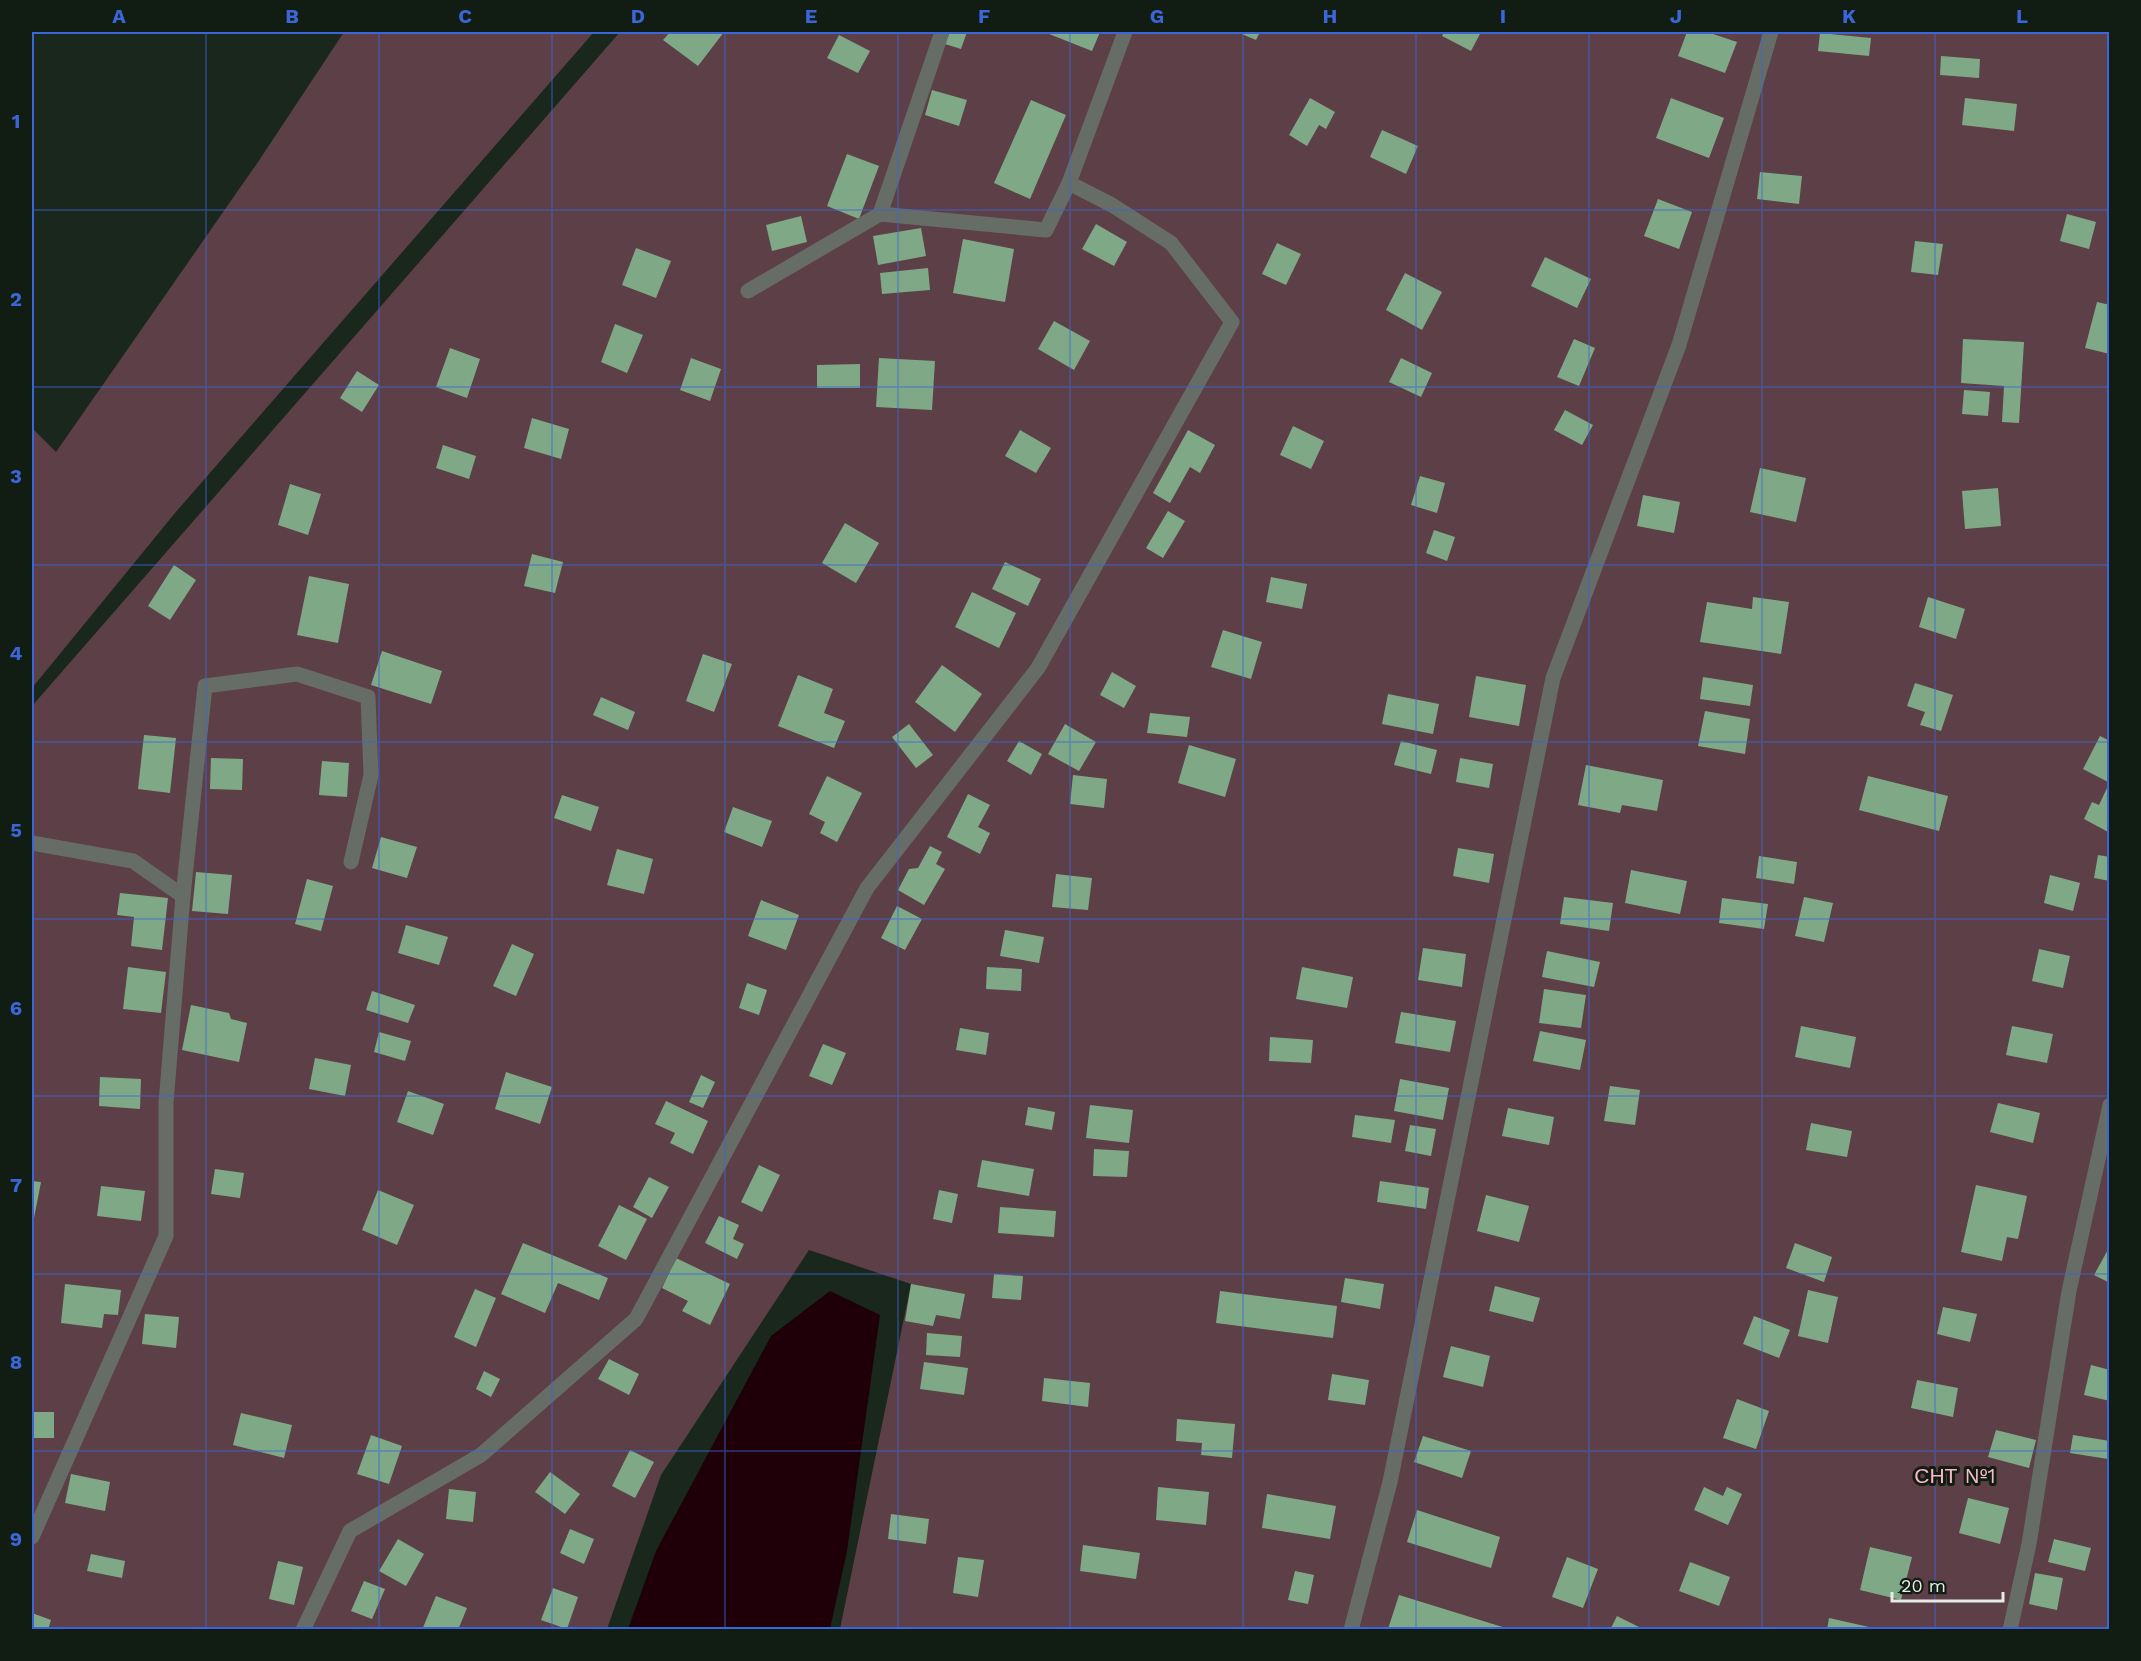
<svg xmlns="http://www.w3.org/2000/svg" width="2141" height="1661" font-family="'Work Sans',sans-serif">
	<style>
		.green { fill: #5d3f47 }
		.water { fill: #1f0009 }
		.building { fill: #7fa986 }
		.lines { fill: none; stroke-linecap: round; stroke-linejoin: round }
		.minor { stroke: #666d67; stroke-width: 15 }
		.grid { fill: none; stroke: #3b66da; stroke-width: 1.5; stroke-opacity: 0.55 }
		.labels { text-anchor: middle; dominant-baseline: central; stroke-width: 6; stroke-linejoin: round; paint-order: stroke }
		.park-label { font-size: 21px; fill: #f8b7c8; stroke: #111d13 }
		.neatline { fill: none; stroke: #3b66da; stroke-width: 2 }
		.grid-label { font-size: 20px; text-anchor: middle; font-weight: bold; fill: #3b66da }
	</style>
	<rect width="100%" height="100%" fill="#1a271c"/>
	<!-- green -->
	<g class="green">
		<polygon points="344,32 594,32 175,513 32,688 32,428 56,452 258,162"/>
		<polygon points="620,32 2109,32 2109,1629 840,1629 911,1284 809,1250 661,1475 607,1629 32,1630 32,706"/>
	</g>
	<!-- water -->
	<polygon class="water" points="830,1291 880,1315 847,1551 830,1629 628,1629 656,1551 771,1336"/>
	<!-- building -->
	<g class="building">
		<polygon points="670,32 724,32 698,66 663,40"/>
		<polygon points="949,32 967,32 961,49 945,44"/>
		<polygon points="1044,32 1100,32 1092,51"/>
		<polygon points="1237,32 1260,32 1256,40"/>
		<polygon points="1444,32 1481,32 1471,51 1442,36"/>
		<polygon points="1687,32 1707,32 1737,42 1725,73 1678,56"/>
		<polygon points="1820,33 1871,38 1869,56 1818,51"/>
		<polygon points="839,35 870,51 858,73 827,58"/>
		<polygon points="1941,56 1980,59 1979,78 1940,75"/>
		<polygon points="932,90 967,100 959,126 925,115"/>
		<polygon points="1310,98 1335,112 1326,129 1319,125 1307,146 1289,135"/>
		<polygon points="1671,98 1724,118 1709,158 1656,138"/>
		<polygon points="1965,98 2017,104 2014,131 1962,125"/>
		<polygon points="1031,100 1066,115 1030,199 994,183"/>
		<polygon points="1382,130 1418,146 1406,174 1370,157"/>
		<polygon points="847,154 879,166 859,219 827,206"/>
		<polygon points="1760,172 1802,176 1799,204 1757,199"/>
		<polygon points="1658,199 1692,212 1679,249 1644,236"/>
		<polygon points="2067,214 2096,222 2089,249 2060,241"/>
		<polygon points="801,216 807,242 772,251 766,225"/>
		<polygon points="1096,224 1127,242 1114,266 1082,249"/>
		<polygon points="921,228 926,256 878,265 873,236"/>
		<polygon points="963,239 1014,249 1005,302 953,293"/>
		<polygon points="1915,241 1943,244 1938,275 1911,272"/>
		<polygon points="1277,243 1301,254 1286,285 1262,274"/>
		<polygon points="636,248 671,261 656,298 622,285"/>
		<polygon points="1545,257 1591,279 1577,308 1531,286"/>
		<polygon points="928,268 930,290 882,294 880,273"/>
		<polygon points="1405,273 1442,292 1422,330 1386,310"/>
		<polygon points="2097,302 2110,305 2110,354 2085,348"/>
		<polygon points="1054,321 1090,341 1074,370 1038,349"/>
		<polygon points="615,324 643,335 627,373 601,362"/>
		<polygon points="1574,339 1595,348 1579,386 1557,377"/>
		<polygon points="1963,339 2024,342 2019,423 2002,422 2004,386 1961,383"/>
		<polygon points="450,348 480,359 467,398 436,387"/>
		<polygon points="691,358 721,369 710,401 680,390"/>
		<polygon points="879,358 935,361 932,410 876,407"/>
		<polygon points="1401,358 1432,373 1421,397 1389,382"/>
		<polygon points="860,364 860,388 817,388 817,365"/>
		<polygon points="357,371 379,385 362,412 340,398"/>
		<polygon points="1964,390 1990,392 1988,416 1962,414"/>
		<polygon points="1565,410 1593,425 1582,445 1554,430"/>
		<polygon points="532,418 569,429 561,459 524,448"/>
		<polygon points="1293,426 1324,441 1311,469 1280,455"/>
		<polygon points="1020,430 1051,448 1036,473 1005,456"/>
		<polygon points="1188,430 1215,445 1200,473 1190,467 1170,503 1153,493"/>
		<polygon points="443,445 476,456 469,479 436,468"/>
		<polygon points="1760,468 1806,478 1796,522 1750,512"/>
		<polygon points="1420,476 1445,483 1437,513 1411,505"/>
		<polygon points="290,484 321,494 308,535 278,525"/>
		<polygon points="1998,488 2001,526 1965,529 1962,491"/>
		<polygon points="1643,495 1680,502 1674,533 1637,526"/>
		<polygon points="1168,511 1185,521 1163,558 1146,548"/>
		<polygon points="845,523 879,543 856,583 822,563"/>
		<polygon points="1434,530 1455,537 1447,561 1426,553"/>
		<polygon points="532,554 563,562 555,593 524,586"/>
		<polygon points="1005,562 1041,579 1028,606 992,589"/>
		<polygon points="174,565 196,580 170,620 148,606"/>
		<polygon points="309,576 349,584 338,643 297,635"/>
		<polygon points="1271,577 1307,584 1302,609 1266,602"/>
		<polygon points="972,592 1016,613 999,648 955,627"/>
		<polygon points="1753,597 1789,602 1781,654 1700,642 1707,602 1752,609"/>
		<polygon points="1928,597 1965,609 1956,639 1919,627"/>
		<polygon points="1223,630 1262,642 1251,679 1211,667"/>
		<polygon points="382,651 442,671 431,704 371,685"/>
		<polygon points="703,654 732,664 714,712 686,701"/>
		<polygon points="942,665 982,694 955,732 915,702"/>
		<polygon points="1112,672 1136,686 1124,708 1100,695"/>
		<polygon points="798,675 833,689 824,713 845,721 834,748 778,726"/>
		<polygon points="1476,676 1526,685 1519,726 1469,717"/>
		<polygon points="1703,677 1753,685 1750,706 1700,699"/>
		<polygon points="1915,683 1953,695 1941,731 1920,725 1925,712 1907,706"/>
		<polygon points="1388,694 1439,704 1433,734 1382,724"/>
		<polygon points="601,697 635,712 628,730 593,715"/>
		<polygon points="1705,711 1750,719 1745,754 1698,746"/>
		<polygon points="1150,713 1190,717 1187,737 1147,733"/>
		<polygon points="909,724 933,755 916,768 892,737"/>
		<polygon points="1065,724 1096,742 1079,771 1048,754"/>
		<polygon points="144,735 176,738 170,793 138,789"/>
		<polygon points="2100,736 2110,741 2110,783 2083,769"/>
		<polygon points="1019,741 1042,754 1031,775 1007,761"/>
		<polygon points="1401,741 1437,750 1431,774 1394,765"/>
		<polygon points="1189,745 1236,759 1225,797 1178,783"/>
		<polygon points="211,758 243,759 242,790 210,789"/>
		<polygon points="1460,758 1493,764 1489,788 1456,782"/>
		<polygon points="322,761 349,763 347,797 319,795"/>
		<polygon points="1586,765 1663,780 1657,811 1622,805 1620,813 1578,805"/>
		<polygon points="1073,775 1107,779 1104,808 1070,804"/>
		<polygon points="827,776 862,793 837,842 820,833 825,822 809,814"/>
		<polygon points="1868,776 1948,796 1939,831 1859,810"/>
		<polygon points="2107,788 2110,789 2110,833 2084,819 2092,802 2099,805"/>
		<polygon points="968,794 990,805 978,827 990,833 980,854 947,837"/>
		<polygon points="562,795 599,807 591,831 554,818"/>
		<polygon points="733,807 772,821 762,847 724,832"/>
		<polygon points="381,837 417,847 407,878 372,868"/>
		<polygon points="930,846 942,852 936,864 945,869 924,905 898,890 909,869 918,868"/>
		<polygon points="1458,848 1494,854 1489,883 1453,876"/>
		<polygon points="617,849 653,859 644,894 607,885"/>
		<polygon points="2098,855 2110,857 2110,881 2094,878"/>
		<polygon points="1759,856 1797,862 1794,884 1756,878"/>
		<polygon points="1631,870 1687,881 1680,914 1625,903"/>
		<polygon points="196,872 232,875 228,914 192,911"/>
		<polygon points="1056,874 1092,878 1088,910 1052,907"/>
		<polygon points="2050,875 2080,883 2073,911 2044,903"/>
		<polygon points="307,879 333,886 321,931 295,924"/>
		<polygon points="120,893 168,898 162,950 131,946 134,917 117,915"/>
		<polygon points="1564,897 1613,903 1609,931 1560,924"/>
		<polygon points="1804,897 1833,903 1824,942 1795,936"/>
		<polygon points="1722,898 1768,904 1764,929 1719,923"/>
		<polygon points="761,900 799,915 786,950 748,936"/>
		<polygon points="897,906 922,919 905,950 881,938"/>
		<polygon points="406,925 448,937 439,965 398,953"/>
		<polygon points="1005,930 1044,937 1039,963 1000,956"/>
		<polygon points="512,944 534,954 516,996 493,986"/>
		<polygon points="1423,948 1466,954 1462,987 1418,980"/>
		<polygon points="2039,949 2070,956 2063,988 2032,981"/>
		<polygon points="1547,951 1600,962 1594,987 1542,977"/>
		<polygon points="128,967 166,972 161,1013 123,1009"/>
		<polygon points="987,967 1022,969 1021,991 986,989"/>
		<polygon points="1302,967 1353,977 1347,1008 1296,999"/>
		<polygon points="747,983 767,990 759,1015 739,1008"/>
		<polygon points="1544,989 1586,995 1581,1028 1539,1023"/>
		<polygon points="372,991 415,1005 408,1023 366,1010"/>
		<polygon points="191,1005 229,1013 231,1019 247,1023 239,1062 182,1050"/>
		<polygon points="1401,1012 1456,1021 1450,1052 1395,1043"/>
		<polygon points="1801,1026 1856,1037 1850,1068 1795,1057"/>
		<polygon points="2012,1026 2053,1034 2047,1063 2006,1055"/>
		<polygon points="960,1028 989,1033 986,1055 956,1050"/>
		<polygon points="1540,1031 1586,1040 1580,1070 1533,1061"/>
		<polygon points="379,1032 411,1041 405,1061 374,1052"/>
		<polygon points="1270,1037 1313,1040 1311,1063 1269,1061"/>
		<polygon points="823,1044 846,1053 832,1085 809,1076"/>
		<polygon points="315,1058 351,1065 345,1096 309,1089"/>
		<polygon points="506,1072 552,1087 540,1124 495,1109"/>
		<polygon points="701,1075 715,1082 703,1108 689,1102"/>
		<polygon points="100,1077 141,1079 140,1109 99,1106"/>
		<polygon points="1400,1079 1449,1088 1443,1120 1394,1111"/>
		<polygon points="1610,1086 1640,1090 1635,1125 1604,1121"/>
		<polygon points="408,1091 444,1104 433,1135 397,1122"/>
		<polygon points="666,1101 708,1121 693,1154 670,1143 675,1133 655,1124"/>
		<polygon points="1998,1103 2040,1113 2033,1143 1990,1132"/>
		<polygon points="1090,1105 1133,1110 1129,1143 1086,1138"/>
		<polygon points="1028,1107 1055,1112 1052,1130 1025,1125"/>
		<polygon points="1508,1108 1554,1117 1549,1145 1502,1136"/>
		<polygon points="1355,1115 1395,1120 1391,1143 1352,1137"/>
		<polygon points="1811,1123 1852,1131 1847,1157 1806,1150"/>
		<polygon points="1410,1125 1436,1129 1431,1156 1405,1151"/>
		<polygon points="1094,1149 1129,1151 1127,1177 1093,1176"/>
		<polygon points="982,1160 1034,1169 1029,1196 977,1187"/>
		<polygon points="759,1165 780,1175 762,1212 741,1202"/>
		<polygon points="215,1169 244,1173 240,1198 211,1194"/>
		<polygon points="649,1177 669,1187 652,1218 633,1207"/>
		<polygon points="32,1181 41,1182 33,1223 32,1223"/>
		<polygon points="1380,1181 1429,1188 1426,1209 1377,1202"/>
		<polygon points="1976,1185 2027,1196 2018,1239 2007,1237 2002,1261 1961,1252"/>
		<polygon points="101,1186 145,1191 141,1221 97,1216"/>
		<polygon points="378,1190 414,1205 397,1245 362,1230"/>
		<polygon points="939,1190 958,1194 952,1223 933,1219"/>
		<polygon points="1486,1195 1529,1206 1519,1242 1477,1231"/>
		<polygon points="619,1205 647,1219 626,1260 598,1246"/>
		<polygon points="1000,1207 1056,1211 1054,1237 998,1233"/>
		<polygon points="719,1216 739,1225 733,1239 744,1244 737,1259 705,1243"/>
		<polygon points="523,1243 608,1278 599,1300 558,1283 545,1313 501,1294"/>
		<polygon points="1795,1243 1832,1257 1824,1282 1786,1268"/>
		<polygon points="2110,1246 2110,1283 2094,1275"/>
		<polygon points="676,1258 730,1284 710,1325 682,1311 688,1301 662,1288"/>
		<polygon points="994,1274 1023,1276 1021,1300 992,1298"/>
		<polygon points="1345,1278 1384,1284 1380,1309 1341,1302"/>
		<polygon points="65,1284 121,1290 118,1315 104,1314 102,1328 61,1323"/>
		<polygon points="911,1284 965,1294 960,1319 936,1315 933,1326 905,1321"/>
		<polygon points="1495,1286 1540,1298 1533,1322 1489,1311"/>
		<polygon points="475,1289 496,1298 476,1347 454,1337"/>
		<polygon points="1808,1290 1838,1297 1828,1343 1798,1336"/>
		<polygon points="1220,1291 1337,1306 1333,1338 1216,1323"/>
		<polygon points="1943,1307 1977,1314 1970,1342 1937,1334"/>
		<polygon points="145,1314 179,1317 176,1348 142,1344"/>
		<polygon points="1754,1316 1790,1330 1779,1358 1743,1344"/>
		<polygon points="927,1333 962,1336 960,1357 926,1355"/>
		<polygon points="1451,1346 1490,1356 1483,1387 1443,1377"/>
		<polygon points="609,1359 639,1374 629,1395 598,1379"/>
		<polygon points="924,1362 968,1368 964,1395 920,1389"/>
		<polygon points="2091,1365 2110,1370 2110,1401 2084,1395"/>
		<polygon points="484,1371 500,1379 491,1397 476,1389"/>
		<polygon points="1332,1374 1369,1380 1365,1405 1328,1400"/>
		<polygon points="1044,1378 1090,1383 1088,1407 1042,1401"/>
		<polygon points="1917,1380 1958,1388 1953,1417 1911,1408"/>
		<polygon points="1737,1399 1769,1411 1756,1449 1723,1438"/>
		<rect x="32" y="1412" width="22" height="26"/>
		<polygon points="241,1413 292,1425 284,1458 233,1445"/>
		<polygon points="1177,1419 1235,1424 1232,1458 1201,1455 1202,1443 1176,1441"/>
		<polygon points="1996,1430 2036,1440 2029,1468 1988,1457"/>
		<polygon points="371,1435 402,1446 389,1484 357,1474"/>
		<polygon points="2073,1435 2110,1441 2108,1459 2070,1453"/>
		<polygon points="1423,1436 1471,1451 1462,1478 1414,1462"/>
		<polygon points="630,1450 654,1462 635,1498 612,1486"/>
		<polygon points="550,1472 580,1494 565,1514 535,1492"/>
		<polygon points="71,1474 110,1482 105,1511 65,1503"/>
		<polygon points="1158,1487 1209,1492 1206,1525 1156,1520"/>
		<polygon points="1704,1487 1723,1496 1727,1487 1742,1494 1728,1525 1694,1510"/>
		<polygon points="449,1489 476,1492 473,1522 446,1519"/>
		<polygon points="1267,1494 1336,1506 1330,1539 1262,1528"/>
		<polygon points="1968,1498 2009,1508 2000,1544 1959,1533"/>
		<polygon points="1417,1510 1500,1537 1491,1568 1407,1542"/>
		<polygon points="891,1514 929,1519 926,1544 888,1539"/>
		<polygon points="570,1529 594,1539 584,1564 560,1553"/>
		<polygon points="398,1539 424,1554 406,1586 379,1571"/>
		<polygon points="2054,1539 2091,1548 2085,1571 2048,1562"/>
		<polygon points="1083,1545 1140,1553 1136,1579 1080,1571"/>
		<polygon points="1870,1547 1912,1557 1901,1600 1860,1590"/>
		<polygon points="91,1554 125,1561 122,1578 87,1571"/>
		<polygon points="958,1557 984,1560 978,1597 953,1593"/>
		<polygon points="1567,1557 1598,1569 1583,1608 1552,1597"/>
		<polygon points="278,1561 303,1567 294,1605 269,1599"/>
		<polygon points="1690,1562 1730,1577 1719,1606 1679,1591"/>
		<polygon points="1295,1571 1314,1575 1308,1604 1288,1600"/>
		<polygon points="2035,1573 2063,1578 2057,1610 2029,1604"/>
		<polygon points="364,1581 385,1589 372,1619 351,1611"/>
		<polygon points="553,1588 578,1597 567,1629 541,1620"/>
		<polygon points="1399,1595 1509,1629 1509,1630 1388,1629"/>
		<polygon points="436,1596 467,1608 458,1630 422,1630"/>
		<polygon points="32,1613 51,1620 48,1630 32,1630"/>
		<polygon points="1617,1616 1645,1630 1610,1630"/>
		<polygon points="1829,1618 1878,1629 1878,1630 1827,1630"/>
	</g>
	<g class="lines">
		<!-- minor -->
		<g class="minor">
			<polyline points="880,214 942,32"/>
			<polyline points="748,291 880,214 1046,230 1069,183 1125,32"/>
			<polyline points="32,843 133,861 183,896"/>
			<polyline points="32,1537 166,1236 166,1103 183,896 205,686 297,674 368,697 371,775 351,862"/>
			<polyline points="303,1630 350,1531 481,1455 636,1319 867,888 1038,668 1232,322 1171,243 1112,205 1069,183"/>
			<polyline points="1351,1630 1390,1482 1553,678 1679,345 1771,32"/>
			<polyline points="2010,1630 2029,1544 2069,1291 2110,1105"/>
		</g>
	</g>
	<!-- grid -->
	<path class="grid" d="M206,32V1630M379,32V1630M552,32V1630M725,32V1630M898,32V1630M1070,32V1630M1243,32V1630M1416,32V1630M1589,32V1630M1762,32V1630M1935,32V1630M32,210H2110M32,387H2110M32,565H2110M32,742H2110M32,919H2110M32,1096H2110M32,1274H2110M32,1451H2110"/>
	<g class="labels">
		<!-- park labels -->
		<g class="park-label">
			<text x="1955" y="1475">СНТ №1</text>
		</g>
	</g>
	<!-- border -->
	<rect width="2141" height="1661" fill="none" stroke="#111d13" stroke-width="66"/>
	<!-- scale -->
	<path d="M1892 1592v9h111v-9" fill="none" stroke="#e3ebe4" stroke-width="3"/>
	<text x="1901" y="1592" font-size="18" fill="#e3ebe4" stroke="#111d13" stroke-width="4.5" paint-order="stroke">20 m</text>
	<rect x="33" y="33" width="2075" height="1595" class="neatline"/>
	<g class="grid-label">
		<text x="119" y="23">A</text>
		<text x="292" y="23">B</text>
		<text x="465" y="23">C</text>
		<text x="638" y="23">D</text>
		<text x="811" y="23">E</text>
		<text x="984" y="23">F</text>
		<text x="1157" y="23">G</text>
		<text x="1330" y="23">H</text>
		<text x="1503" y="23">I</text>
		<text x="1676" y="23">J</text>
		<text x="1849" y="23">K</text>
		<text x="2022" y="23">L</text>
		<text x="16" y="128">1</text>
		<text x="16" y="306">2</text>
		<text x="16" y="483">3</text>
		<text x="16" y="660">4</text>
		<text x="16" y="837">5</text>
		<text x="16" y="1015">6</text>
		<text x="16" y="1192">7</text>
		<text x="16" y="1369">8</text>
		<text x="16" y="1546">9</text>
	</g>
</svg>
